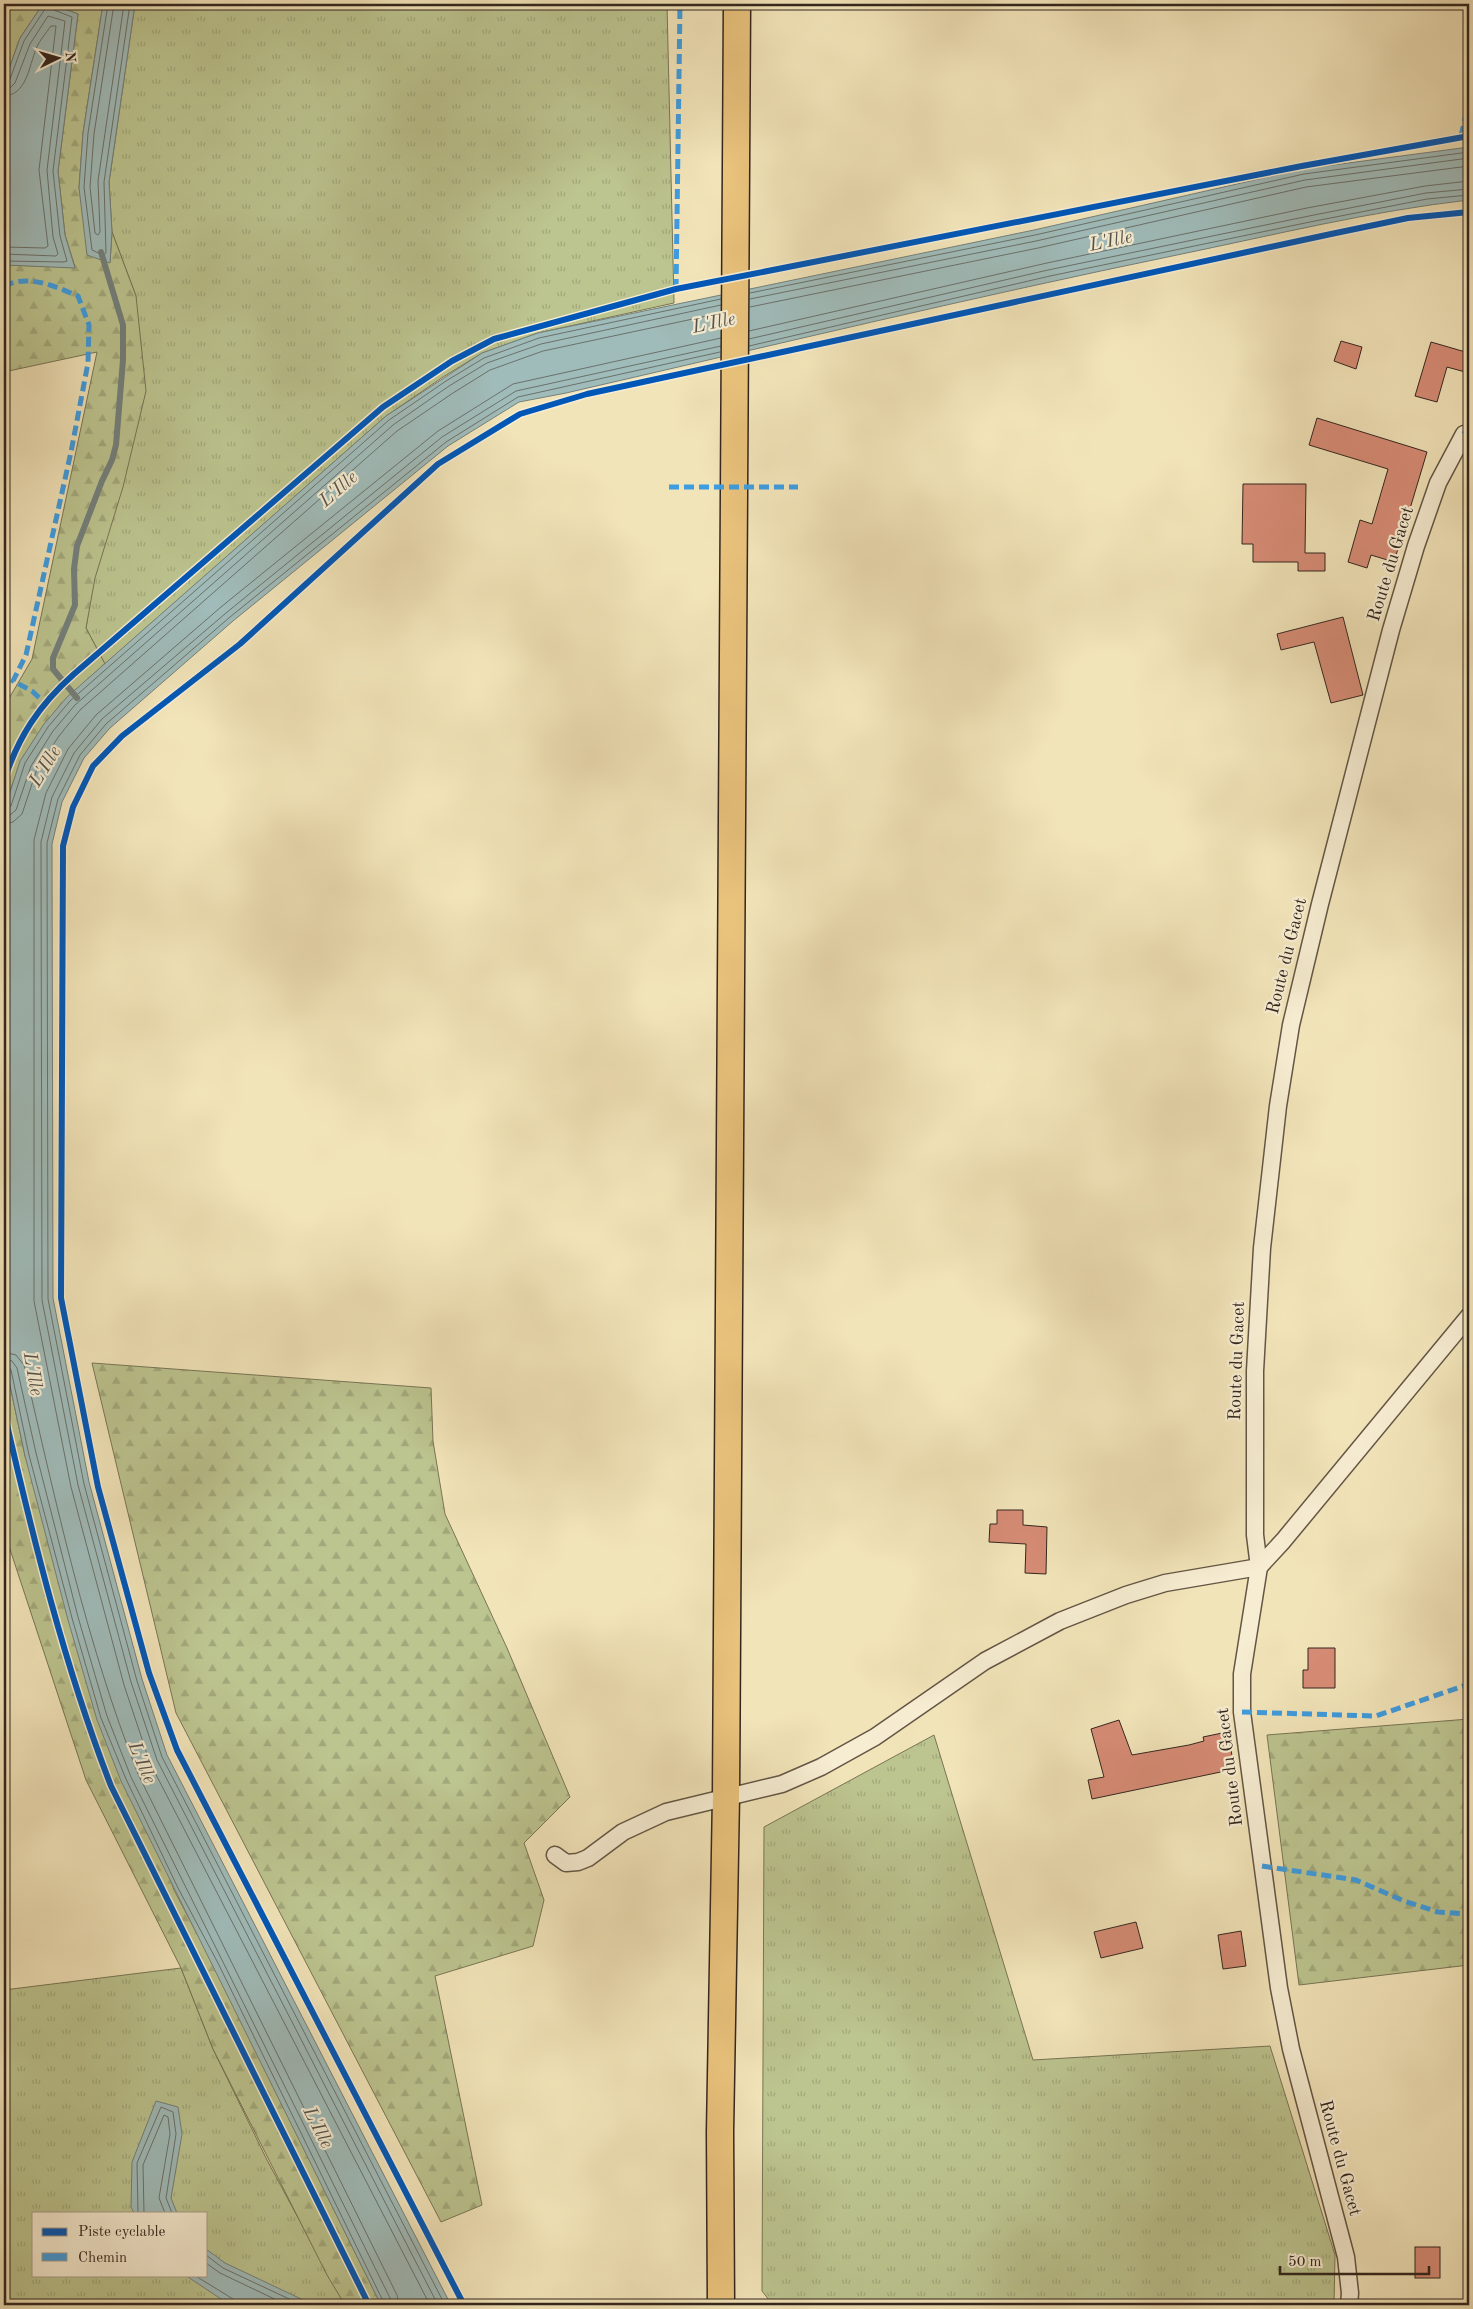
<svg xmlns="http://www.w3.org/2000/svg" width="1473" height="2309" font-family="'Old Standard TT',serif">
	<style>
		.grass { fill: url(#grass-tufts); stroke: #787556; fill-rule: evenodd }
		.forest { fill: url(#forest-firs); stroke: #787556 }
		.water { fill: #a0bcba; stroke: #74807c }
		.lines { fill: none; stroke-linecap: round; stroke-linejoin: round }
		.shore { stroke: #6a716c; stroke-width: 1 }
		.stream { stroke: #74807c; stroke-width: 6 }
		.building { fill: #d78c76; stroke: #33261e }
		.minor-casing { stroke: #635645; stroke-width: 19 }
		.primary-casing { stroke: #33261e; stroke-width: 29 }
		.minor { stroke: #f7edd2; stroke-width: 16 }
		.primary { stroke: #e9c27c; stroke-width: 26 }
		.quiet { stroke: #3e9ce0; stroke-width: 5; stroke-dasharray: 10 5; stroke-linecap: butt }
		.cycleway-casing { stroke: #f7edd2; stroke-width: 9 }
		.cycleway { stroke: #0057b8; stroke-width: 6 }
		.labels { text-anchor: middle; dominant-baseline: central; stroke-width: 4.5; stroke-linejoin: round; paint-order: stroke }
		.street-label { font-size: 18px; fill: #33261e; stroke: #f7edd2 }
		.water-label { font-size: 19px; font-style: italic; fill: #54534d; stroke: #f7edd2 }
	</style>
	<defs>
		<pattern id="grass-tufts" width="24" height="20" patternUnits="userSpaceOnUse" patternTransform="scale(1.25)"><rect width="24" height="20" fill="#bcc48f"/><path d="M3 7l-1-3M5 7V3M7 7l1-3M15 17l-1-3M17 17v-4M19 17l1-3" fill="none" stroke="#a2a87b"/></pattern>
		<pattern id="forest-firs" width="22" height="20" patternUnits="userSpaceOnUse" patternTransform="scale(1.25)"><rect width="22" height="20" fill="#bcc48f"/><path d="M5 1l3.5 6h-7zM16 11l3.5 6h-7z" fill="#a2a87b"/></pattern>
	</defs>
	<rect width="100%" height="100%" fill="#f2e4b9"/>
	<filter id="stains"><feTurbulence type="fractalNoise" baseFrequency=".004" numOctaves="4"/><feColorMatrix values="0 0 0 0 .2 0 0 0 0 .09 0 0 0 0 .02 0 0 0 .5 -.17"/></filter>
	<radialGradient id="worn" r=".72"><stop offset=".6" stop-color="#630" stop-opacity="0"/><stop offset="1" stop-color="#630" stop-opacity=".3"/></radialGradient>
	<!-- grass -->
	<g class="grass">
		<polygon points="135,4 667,4 674,303 538,333 482,353 443,377 386,416 105,664 86,628 136,296 112,232 109,182"/>
		<polygon points="934,1735 1033,2060 1270,2046 1335,2255 1334,2305 773,2305 762,2291 764,1827"/>
		<path d="M181,1968L213,2049L267,2160L345,2305H4V1990ZM34,2213H206V2275H34Z"/>
	</g>
	<!-- forest -->
	<g class="forest">
		<polygon points="12,4 43,4 20,38 4,83 4,14"/>
		<path d="M51,4H103L83,133L79,188L110,262L112,232L136,296L146,391L123,487L95,578L86,628L105,664C65,699 29,734 12,785C8,799 4,811 4,826V707L32,659L97,352L4,372V265L75,267L65,235L58,171L78,14Z"/>
		<polygon points="4,1357 25,1456 174,1890 214,1966 381,2305 345,2305 327,2275 213,2049 181,1968 86,1780 4,1531"/>
		<polygon points="92,1363 431,1388 433,1441 445,1514 507,1648 570,1797 524,1843 544,1900 533,1946 435,1976 482,2205 441,2222 176,1713"/>
		<polygon points="1469,1719 1469,1965 1299,1985 1267,1735"/>
	</g>
	<!-- water -->
	<g class="water">
		<polygon points="43,4 51,4 78,14 58,171 65,235 75,268 4,265 4,83 20,38"/>
		<polygon points="103,4 135,4 109,182 112,232 110,263 87,255 79,188 83,133"/>
		<path d="M1469,147V200C1371,211 1274,235 1177,255C973,297 770,346 566,393L519,402L448,446L233,621L110,728L84,758L62,802L52,844L53,1298L89,1482L142,1679L167,1755L451,2305H381L121,1781L97,1720L68,1620L25,1456L4,1357V811L20,761L44,724L67,697L386,416L482,353L538,333L1034,230L1303,169Z"/>
		<polygon points="156,2101 178,2107 182,2134 171,2198 177,2213 134,2213 131,2207 132,2162"/>
		<polygon points="206,2249 225,2263 314,2305 237,2305 224,2301 185,2275 206,2275"/>
	</g>
	<g class="lines">
		<!-- shore -->
		<g class="shore">
			<polyline points="108,4 88,133 84,187 92,250 103,255 106,253 104,182 130,4"/>
			<polyline points="114,4 94,134 90,187 95,233 98,235 100,232 98,181 124,4"/>
			<polyline points="4,82 10,79 24,41 47,6 50,5 54,10 72,17 53,171 60,236 67,261 64,262 4,261"/>
			<polyline points="4,88 11,87 15,83 30,44 48,16 65,21 47,170 53,237 58,254 56,256 4,254"/>
			<path d="M4,96C27,95 29,66 36,49C39,41 46,33 51,26H56L39,170L48,246L45,248L4,247"/>
			<polyline points="750,293 1035,235 1304,174 1469,152"/>
			<polyline points="750,299 1036,241 1305,180 1469,158"/>
			<polyline points="750,307 1038,248 1306,187 1469,166"/>
			<polyline points="749,331 1047,263 1307,208 1425,186 1469,181"/>
			<polyline points="749,339 1048,270 1309,216 1426,193 1469,189"/>
			<polyline points="749,346 1050,276 1310,222 1427,199 1469,195"/>
			<polyline points="4,810 11,806 25,763 48,727 70,701 389,420 446,381 484,358 539,338 721,299"/>
			<polyline points="4,816 10,815 16,810 31,766 53,731 75,705 393,425 449,386 487,363 541,344 721,305"/>
			<polyline points="4,824 13,822 22,814 37,769 59,736 80,710 397,431 453,393 490,370 543,351 721,313"/>
			<path d="M4,1352L16,1355L24,1365C56,1503 86,1642 138,1774L397,2295L399,2305"/>
			<polyline points="4,1359 12,1361 17,1368 36,1453 78,1617 107,1716 131,1777 390,2298 392,2305"/>
			<polyline points="4,1366 8,1366 11,1370 29,1455 72,1618 101,1718 126,1779 178,1888 218,1963 385,2305"/>
			<polyline points="138,2213 137,2163 161,2107 173,2112 176,2134 166,2198 172,2213"/>
			<polyline points="144,2213 143,2165 164,2115 168,2117 170,2134 159,2198 165,2213"/>
			<polyline points="206,2255 223,2268 302,2305"/>
			<polyline points="206,2263 220,2273 287,2305"/>
			<polyline points="194,2275 233,2299 235,2305"/>
			<polyline points="430,2305 150,1763 124,1685 71,1487 34,1301 34,840 46,793 68,749 96,715 221,607 438,431 513,384 721,338"/>
			<polyline points="438,2305 157,1760 131,1682 78,1485 42,1300 41,842 52,797 74,753 102,719 226,613 442,437 516,391 721,346"/>
			<polyline points="445,2305 162,1757 137,1681 84,1484 48,1299 47,843 58,799 80,755 106,724 230,617 446,442 518,397 720,352"/>
		</g>
		<!-- stream -->
		<polyline class="stream" points="77,698 53,669 53,658 75,605 74,569 77,546 102,481 112,460 116,445 123,360 123,325 101,252"/>
	</g>
	<!-- building -->
	<g class="building">
		<polygon points="1341,341 1362,347 1356,369 1334,361"/>
		<polygon points="1431,342 1469,353 1469,373 1447,367 1437,402 1415,396"/>
		<polygon points="1317,418 1427,452 1394,562 1371,555 1367,568 1348,562 1360,520 1372,524 1388,469 1309,445"/>
		<polygon points="1243,484 1306,484 1305,553 1325,553 1325,571 1298,571 1298,562 1253,562 1253,544 1242,544"/>
		<polygon points="1343,617 1363,695 1331,703 1314,642 1281,650 1277,634"/>
		<polygon points="997,1510 1023,1510 1023,1525 1047,1527 1046,1574 1025,1573 1026,1544 989,1542 990,1524 997,1524"/>
		<polygon points="1308,1648 1335,1648 1335,1688 1303,1688 1303,1670 1308,1670"/>
		<polygon points="1119,1720 1132,1755 1189,1745 1204,1741 1203,1737 1227,1732 1235,1769 1092,1799 1088,1780 1104,1777 1091,1729"/>
		<polygon points="1136,1922 1143,1948 1101,1958 1094,1932"/>
		<polygon points="1241,1931 1246,1966 1223,1969 1218,1935"/>
		<rect x="1415" y="2247" width="25" height="31"/>
	</g>
	<g class="lines">
		<!-- minor casing -->
		<g class="minor-casing">
			<g id="minor">
				<polyline points="555,1855 566,1863 578,1862 588,1858 623,1832 666,1812 782,1784 821,1767 875,1737 985,1661 1060,1621 1126,1595 1165,1583 1259,1567 1283,1541 1469,1316"/>
				<polyline points="1349,2305 1350,2293 1346,2257 1291,2049 1279,1988 1242,1712 1242,1674 1259,1567 1255,1535 1255,1371 1262,1248 1278,1106 1291,1025 1320,904 1391,630 1416,546 1438,483 1464,434"/>
			</g>
		</g>
		<!-- primary casing -->
		<g class="primary-casing">
			<polyline id="primary" points="721,2305 720,2132 726,1796 737,4"/>
		</g>
		<!-- minor -->
		<use href="#minor" class="minor"/>
		<!-- primary -->
		<use href="#primary" class="primary"/>
		<!-- quiet -->
		<g class="quiet">
			<polyline points="1461,136 1469,102"/>
			<path d="M4,286C29,274 54,286 78,296L89,325L88,363L71,452L26,655L13,681L32,691L45,703"/>
			<polyline points="676,289 680,4"/>
			<polyline points="1464,434 1469,425"/>
			<polyline points="669,487 798,487"/>
			<polyline points="1242,1712 1376,1716 1469,1684"/>
			<polyline points="1262,1866 1356,1880 1404,1901 1438,1912 1469,1914"/>
		</g>
		<!-- cycleway casing -->
		<g class="cycleway-casing">
			<g id="cycleway">
				<path d="M4,781C18,737 39,705 74,674L383,407L452,361L494,339L676,289L1302,166L1469,136"/>
				<path d="M4,1412C33,1538 64,1665 111,1786L369,2305"/>
				<polyline points="464,2305 177,1750 149,1673 98,1487 61,1298 63,846 73,807 93,766 122,736 240,644 438,464 520,414 587,394 1331,234 1408,218 1469,212"/>
			</g>
		</g>
		<!-- cycleway -->
		<use href="#cycleway" class="cycleway"/>
	</g>
	<g class="labels">
		<!-- street labels -->
		<g class="street-label">
			<text transform="translate(1391 564) rotate(-73)">Route du Gacet</text>
			<text transform="translate(1287 956) rotate(-76)">Route du Gacet</text>
			<text transform="translate(1237 1361) rotate(-88)">Route du Gacet</text>
			<text transform="translate(1230 1767) rotate(-97)">Route du Gacet</text>
			<text transform="translate(1340 2158) rotate(75)">Route du Gacet</text>
		</g>
		<!-- water labels -->
		<g class="water-label">
			<text transform="translate(1111 242) rotate(-12)">L'Ille</text>
			<text transform="translate(714 324) rotate(-12)">L'Ille</text>
			<text transform="translate(339 490) rotate(-41)">L'Ille</text>
			<text transform="translate(46 767) rotate(-59)">L'Ille</text>
			<text transform="translate(32 1374) rotate(80)">L'Ille</text>
			<text transform="translate(141 1763) rotate(67)">L'Ille</text>
			<text transform="translate(317 2128) rotate(63)">L'Ille</text>
		</g>
	</g>
	<!-- margin -->
	<rect width="1473" height="2309" fill="none" stroke="#f2e4b9" stroke-width="20"/>
	<rect x="5" y="5" width="1463" height="2299" fill="none" stroke="#33261e" stroke-width="2.5"/>
	<rect x="10" y="10" width="1453" height="2289" fill="none" stroke="#33261e"/>
	<!-- legend -->
	<rect x="32" y="2212" width="175" height="65" fill="#f7edd2" stroke="#a99d8a"/>
	<rect x="42" y="2228" width="25" height="8" fill="#0057b8" stroke="#a99d8a"/>
	<text x="78" y="2236" font-size="15" fill="#33261e">Piste cyclable</text>
	<rect x="42" y="2253" width="25" height="8" fill="#3e9ce0" stroke="#a99d8a"/>
	<text x="78" y="2262" font-size="15" fill="#33261e">Chemin</text>
	<!-- north arrow -->
	<g transform="translate(58 58) rotate(85)" stroke="#f7edd2" stroke-width="4" paint-order="stroke">
	<path d="M0-4L9 19L0 12L-9 19Z" fill="#33261e"/>
	<text y="-8" font-size="14" font-weight="bold" text-anchor="middle" fill="#33261e">N</text>
	</g>
	<!-- scale -->
	<path d="M1280 2266v8h149v-8" fill="none" stroke="#33261e" stroke-width="2.5"/>
	<text x="1288" y="2266" font-size="15" fill="#33261e" stroke="#f7edd2" stroke-width="4" paint-order="stroke">50 m</text>
	<rect width="100%" height="100%" filter="url(#stains)"/>
	<rect width="100%" height="100%" fill="url(#worn)"/>
</svg>
